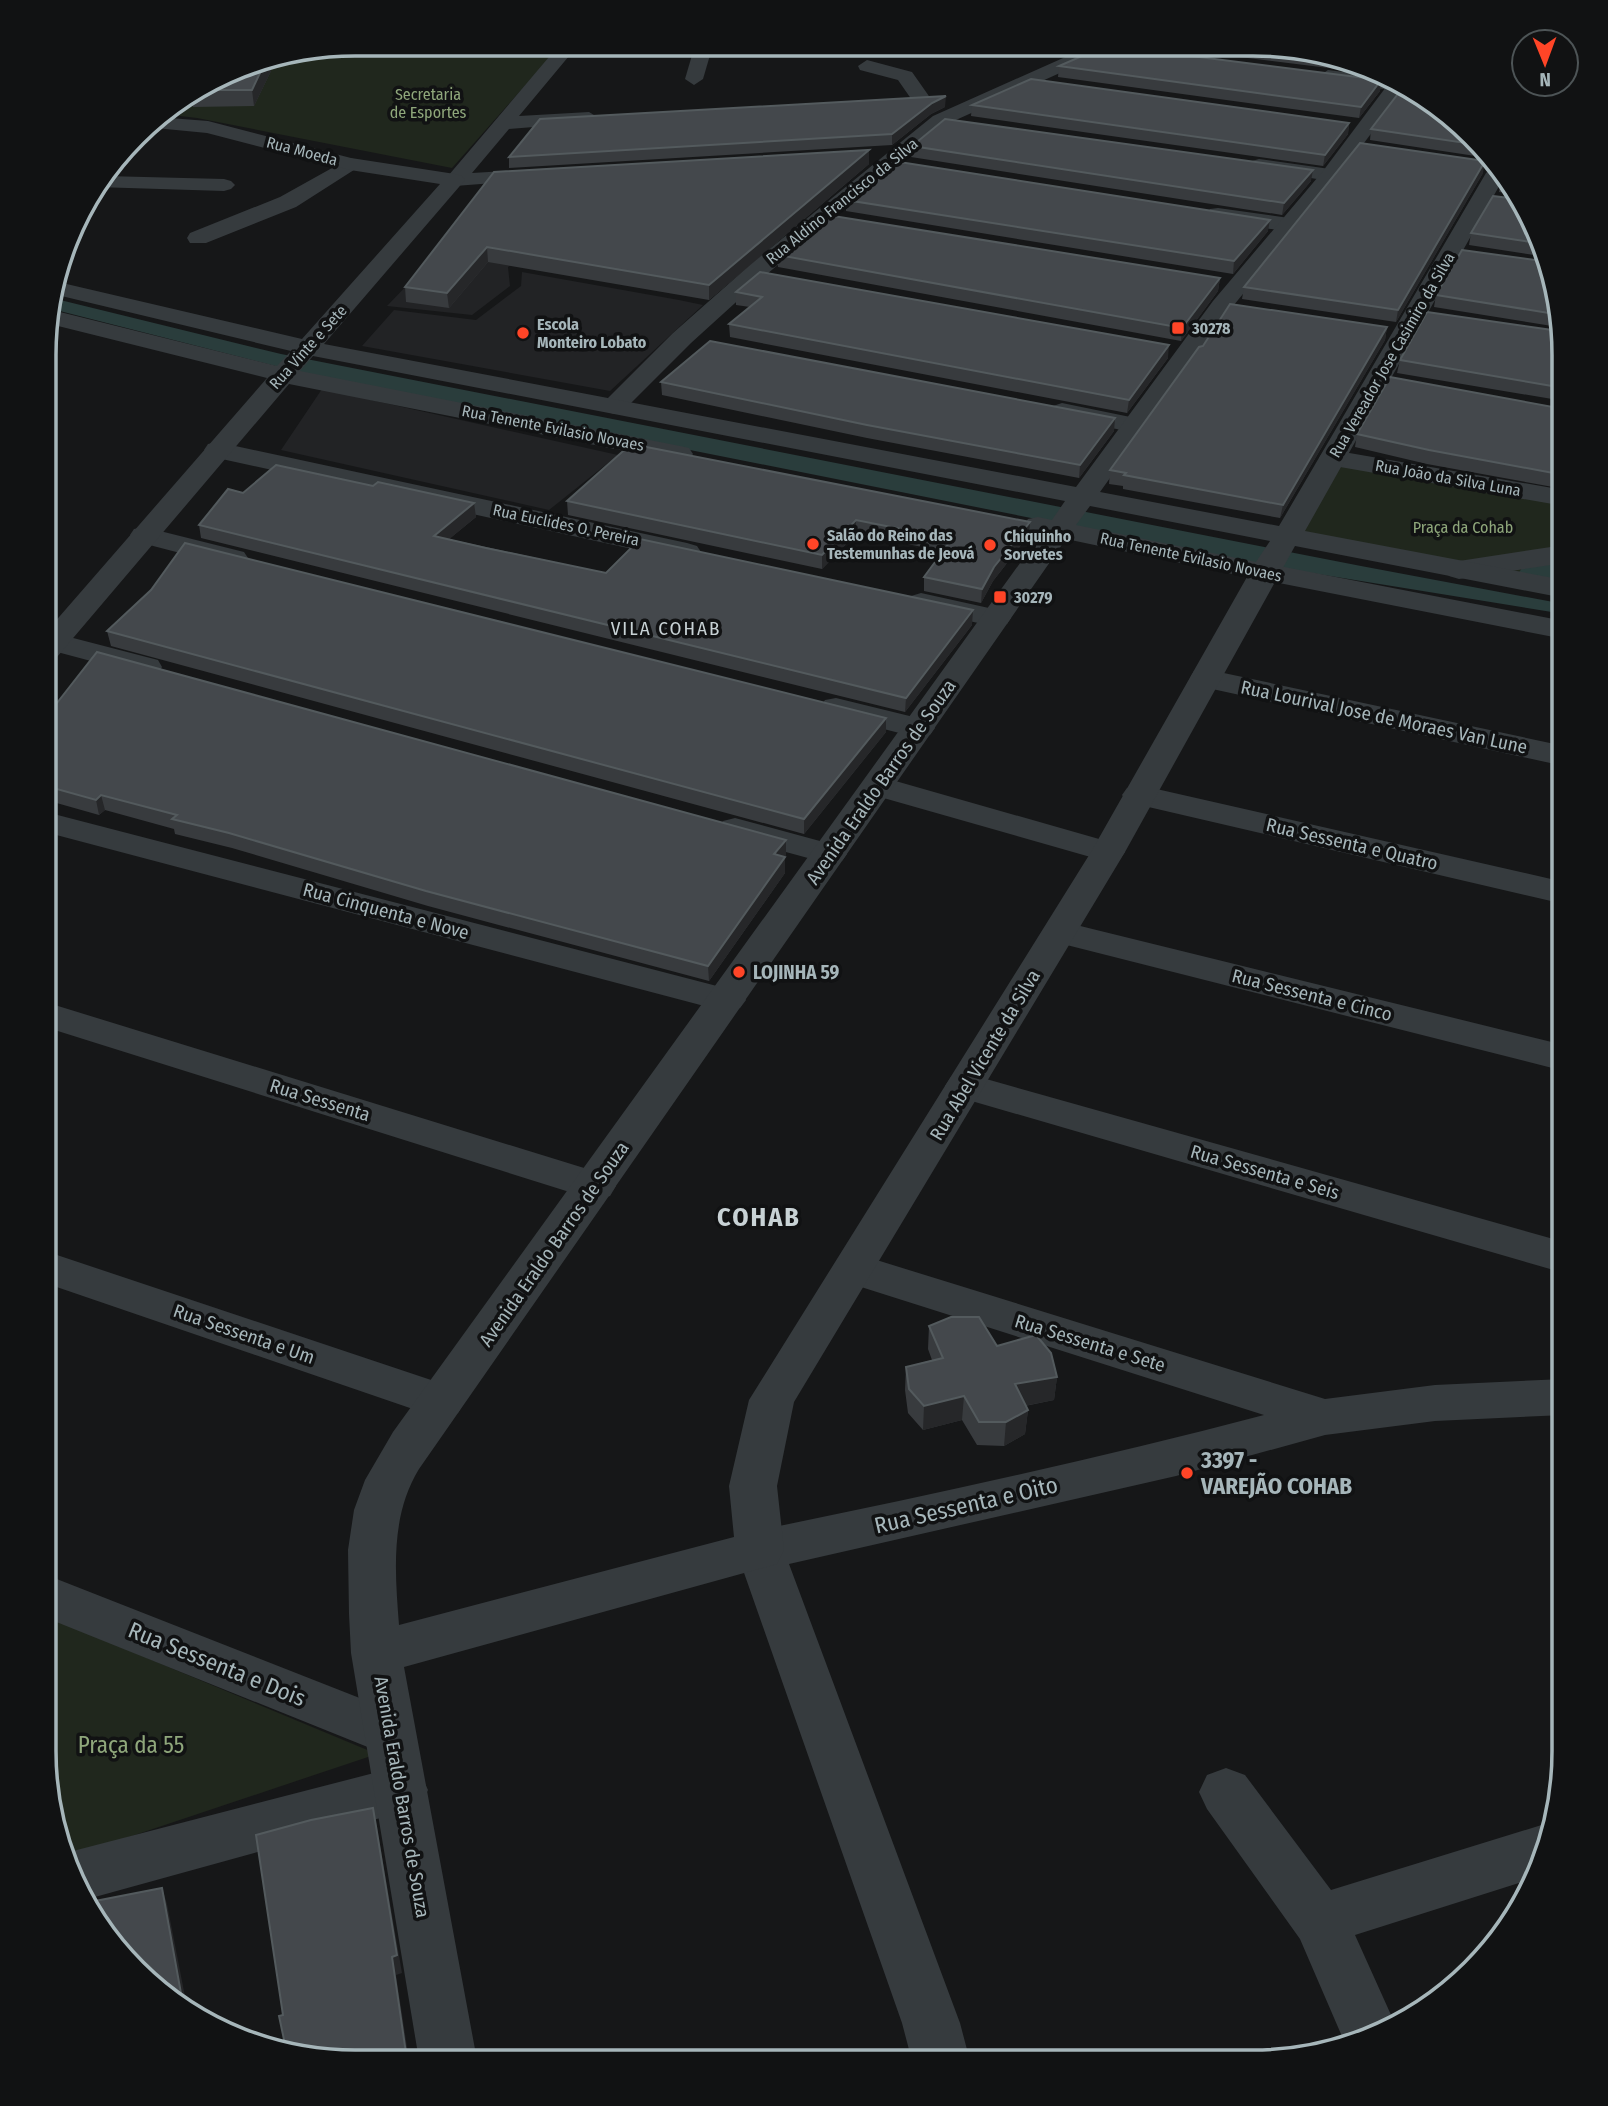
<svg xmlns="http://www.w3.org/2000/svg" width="1608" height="2106" font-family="'Fira Sans Condensed',sans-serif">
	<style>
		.built { fill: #222325 }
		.green { fill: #20271d }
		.water { fill: #2a3d3c }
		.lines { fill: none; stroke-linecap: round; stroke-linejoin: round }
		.canal { fill: #2a3d3c; fill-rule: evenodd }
		.minor { fill: #363b3e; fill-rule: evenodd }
		.tertiary { fill: #363b3e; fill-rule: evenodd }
		.wall { fill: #383b3e }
		.shaded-wall { fill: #262729 }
		.building { fill: #44484c; stroke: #535a5d; stroke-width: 2 }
		.poi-dot { fill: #ff4527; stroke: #111213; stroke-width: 2.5 }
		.labels { text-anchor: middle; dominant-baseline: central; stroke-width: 7; stroke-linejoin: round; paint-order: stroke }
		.far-park-label { font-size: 16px; fill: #8fa77b; stroke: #111213 }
		.far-street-label { font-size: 16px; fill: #a6b6ba; stroke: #111213 }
		.far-poi-label { font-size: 16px; font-weight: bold; fill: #a6b6ba; stroke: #111213; text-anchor: start }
		.far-quarter-label { font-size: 19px; letter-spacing: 2px; fill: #c8d2d5; stroke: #111213 }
		.street-label { font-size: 19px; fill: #a6b6ba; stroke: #111213 }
		.poi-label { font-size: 19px; font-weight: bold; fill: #a6b6ba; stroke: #111213; text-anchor: start }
		.near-poi-label { font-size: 23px; font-weight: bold; fill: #a6b6ba; stroke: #111213; text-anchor: start }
		.near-street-label { font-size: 23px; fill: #a6b6ba; stroke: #111213 }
		.near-park-label { font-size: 23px; fill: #8fa77b; stroke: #111213 }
		.district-label { font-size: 26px; font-weight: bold; letter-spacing: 2px; fill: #c8d2d5; stroke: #111213 }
		.rim { fill: none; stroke: #a6b6ba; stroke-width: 3.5 }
	</style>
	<rect width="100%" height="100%" fill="#161718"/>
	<!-- built -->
	<g class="built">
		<polygon points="486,203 579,214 508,267 510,286 472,315 387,306"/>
		<polygon points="522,272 679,300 703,305 610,391 362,346 394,310 476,320 521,286"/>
		<polygon points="322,389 618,455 549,510 281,450"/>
	</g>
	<!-- green -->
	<g class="green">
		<polygon points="355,44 562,44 452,168 197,118 163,114 255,60"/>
		<polygon points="1337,461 1564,501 1564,585 1490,573 1299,532"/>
		<polygon points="44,1615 377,1754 69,1857 44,1751"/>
	</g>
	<!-- water -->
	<polygon class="water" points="52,298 281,354 1361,566 1564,604 1564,614 1287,569 299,372 48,308"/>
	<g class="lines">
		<!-- canal -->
		<polygon class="canal" points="1564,562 1564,580 1533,583 1522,580 1518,574 1522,568"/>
		<!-- minor -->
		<g class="minor">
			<polygon points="560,44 579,44 519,116 589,112 599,118 596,122 509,129 472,173 540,169 547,171 550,175 547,179 455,186 448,184 445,180 448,176"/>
			<polygon points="695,45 713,45 703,79 694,85 685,79"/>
			<polygon points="1090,46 1114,46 1111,50 947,124 767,274 691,343 623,411 614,414 605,411 601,406 605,401 673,333 751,264 933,116"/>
			<polygon points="867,60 912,72 931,99 921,105 914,103 898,80 860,70 858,66"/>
			<polygon points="1328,70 1391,78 1406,87 1398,91 1321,80 1319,76"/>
			<polygon points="350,158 357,160 360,164 357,168 296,207 206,243 190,243 187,238 190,233 280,197"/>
			<polygon points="1259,159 1330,169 1337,171 1340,175 1337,179 1330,181 1252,169 1249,165 1252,161"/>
			<polygon points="105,176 224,179 231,181 235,185 231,189 224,191 96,187"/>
			<polygon points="1218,208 1289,218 1297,220 1300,225 1297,230 1289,232 1210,219 1207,214 1210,209"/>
			<polygon points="1062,403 1145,420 1149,425 1145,430 1136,433 1053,416 1049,411 1053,406"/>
			<polygon points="217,442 687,543 697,546 701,552 697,558 687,561 208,456 204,450 208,444"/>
			<polygon points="1332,450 1564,490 1564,506 1323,464 1319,458 1323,452"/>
			<polygon points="144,527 244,552 248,558 244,564 234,567 134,541 130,535 134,529"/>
			<polygon points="1564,545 1564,563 1459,579 1449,576 1445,570 1449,564 1459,561"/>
			<polygon points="1264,563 1564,621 1564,639 1254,578 1250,572 1254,566"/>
			<polygon points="921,593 1007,612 1011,618 1007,624 996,627 911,608 906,602 911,596"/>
			<polygon points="54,633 158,660 162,667 158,674 147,676 46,649 46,635"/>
			<polygon points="1205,669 1564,746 1564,766 1194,685 1190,678 1194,671"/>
			<polygon points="836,698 930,721 935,728 930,735 919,738 825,714 820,707 825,700"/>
			<polygon points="878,776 1120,845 1125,852 1120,859 1108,862 866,793 861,786 866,779"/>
			<polygon points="1139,785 1564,882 1564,904 1127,802 1122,795 1127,788"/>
			<polygon points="46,812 740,992 746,1000 740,1008 727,1012 45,832"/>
			<polygon points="735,818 842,847 847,854 842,861 830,864 723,835 718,828 723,821"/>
			<polygon points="1060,921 1564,1045 1564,1071 1047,940 1042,932 1047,924"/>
			<polygon points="45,1002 610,1176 616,1186 610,1196 595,1200 45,1027"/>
			<polygon points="965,1073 1564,1242 1564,1273 951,1095 945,1086 951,1077"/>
			<polygon points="45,1251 458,1389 465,1401 458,1413 442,1419 45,1283"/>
			<path d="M854,1253L1325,1399L1435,1385L1564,1379V1415L1435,1421L1325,1435L1176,1476L789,1564L960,2023L970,2061H912L902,2023L736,1550L743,1536L760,1530C929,1495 1097,1459 1264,1415L839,1280L833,1269L839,1258Z"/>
			<polygon points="44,1574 408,1717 416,1733 408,1749 390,1756 44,1617"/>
			<polygon points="401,1766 420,1773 428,1790 420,1807 84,1900 76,1889 68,1853 73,1851"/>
			<polygon points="1226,1768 1245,1775 1331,1890 1548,1823 1553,1825 1548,1851 1535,1878 1355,1935 1396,2026 1344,2041 1300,1939 1207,1809 1199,1792 1207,1775"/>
		</g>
		<!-- tertiary -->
		<path class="tertiary" d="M1392,79L1406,87L1337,179L1229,311L1100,492L1279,526L1486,173L1491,168L1502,181L1305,531L1564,580V598L1295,546L1125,852L794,1402L777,1486L784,1550L777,1564L404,1667L477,2060H419L351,1653L349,1614L348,1550L354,1510L365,1480L393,1432L1041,534L1028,531L1024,525L1028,519L1038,517L1052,520L1065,501L313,356L300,371L680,446L689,448L693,454L689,460L680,462L289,384L57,657L46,660V632L267,378L46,323L48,309L277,366L291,351L53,294L58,282L302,339L440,184L350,170L207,133L145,127L157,117L208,121L351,158L455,174L462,176L465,180L324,344L1076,487L1213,301L1323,171ZM1090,506L1270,541L1256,562L1076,525ZM1066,539L1247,577L1091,852L749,1400L729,1486L734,1537L399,1625C395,1573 390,1516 419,1469Z"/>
	</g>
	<!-- wall -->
	<g class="wall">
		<polygon points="1151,46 1294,46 1372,67 1385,75"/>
		<polygon points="255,60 271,71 254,106 193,107 192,97"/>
		<polygon points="1059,66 1381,80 1380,91 1359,118 1058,77"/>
		<polygon points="972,105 1349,123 1348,134 1323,166 971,116"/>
		<polygon points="945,107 931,114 892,145 509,168 509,157"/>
		<polygon points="1442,108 1482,157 1370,140 1371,129"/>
		<polygon points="912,146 1311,181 1282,215 911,157"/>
		<polygon points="869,150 869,164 709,300 488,262 449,308 406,302 405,287 494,172"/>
		<polygon points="1483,173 1396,322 1242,299 1244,287"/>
		<polygon points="1501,180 1513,194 1499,192"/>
		<polygon points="846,200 1268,231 1233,274 846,211"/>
		<polygon points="1532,217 1541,256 1469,245 1471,233"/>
		<polygon points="778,255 1220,278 1218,291 1181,341 778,267"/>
		<polygon points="1542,261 1558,327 1434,307 1436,295"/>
		<polygon points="736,292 1168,358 1127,413 730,337 729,324 750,307 736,305"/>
		<polygon points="1387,327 1385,340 1280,518 1123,489 1123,486 1109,484 1110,470"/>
		<polygon points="1564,355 1564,401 1397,373 1400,360"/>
		<polygon points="661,382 1115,418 1114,431 1079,478 867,438 662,395"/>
		<polygon points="1564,409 1564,489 1427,464 1355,447 1357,434"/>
		<polygon points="631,444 1029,535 993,581 981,603 924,591 924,577 943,551 856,534 822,569 568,515 567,501"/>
		<polygon points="373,486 474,503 476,517 449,539 606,573 972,625 905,712 201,538 199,525 243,493"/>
		<polygon points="107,631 886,718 886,732 804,834 111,646"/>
		<polygon points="46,717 786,855 784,857 785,873 709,981 428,906 232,848 175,834 174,829 105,810 99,815 46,800"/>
		<polygon points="929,1326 997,1346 1057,1377 1054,1400 1025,1406 1028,1410 1025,1434 1004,1446 977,1445 962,1420 923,1430 908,1413 905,1390 906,1367 932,1360 928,1349"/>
	</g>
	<!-- shaded-wall -->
	<g class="shaded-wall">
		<polygon points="267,58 269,58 271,71 254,106 252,90"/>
		<polygon points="1381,80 1380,91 1359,118 1361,107"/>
		<polygon points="946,96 945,107 931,114 892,145 892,134 932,103"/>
		<polygon points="1349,123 1348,134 1323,166 1325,155"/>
		<polygon points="869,150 869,164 709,300 709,285"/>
		<polygon points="1485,161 1483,173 1396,322 1398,310"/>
		<polygon points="1313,170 1311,181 1282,215 1284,203"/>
		<polygon points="1270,220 1268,231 1233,274 1234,261"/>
		<polygon points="487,247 488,262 449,308 447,293"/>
		<polygon points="1220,278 1218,291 1181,341 1182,328"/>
		<polygon points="1387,327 1385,340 1280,518 1283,505"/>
		<polygon points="1169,345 1168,358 1127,413 1129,400"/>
		<polygon points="1115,418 1114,431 1079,478 1080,465"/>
		<polygon points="474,503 476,517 436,550 434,536"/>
		<polygon points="856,520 856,534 822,569 822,555"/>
		<polygon points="1030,522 1029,535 993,581 981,603 982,589 994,567"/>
		<polygon points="973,610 972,625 905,712 906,698"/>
		<polygon points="886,718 886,732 804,834 804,819"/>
		<polygon points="101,795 105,810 99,815 96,800"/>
		<polygon points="786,840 786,855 774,870 774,854"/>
		<polygon points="785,857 785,873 709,981 708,966"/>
		<polygon points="1057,1377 1054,1400 1013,1408 1015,1384"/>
		<polygon points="964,1396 962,1420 923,1430 924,1406"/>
		<polygon points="1028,1410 1025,1434 1004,1446 1006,1422"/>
		<polygon points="373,1808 377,1827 402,1973 396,1975 409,2060 407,2060 392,1957"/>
		<polygon points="162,1888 167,1904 188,2012 184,2010"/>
	</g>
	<!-- building -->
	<g class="building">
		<polygon points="1105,46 1112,46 1381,80 1361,107 1059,66"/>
		<polygon points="1240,46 1294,46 1338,58"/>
		<polygon points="267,58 252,90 203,90 255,60"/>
		<polygon points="1031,79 1349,123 1325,155 972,105"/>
		<polygon points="1404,86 1442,108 1472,144 1371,129"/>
		<polygon points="946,96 932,103 892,134 509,157 540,119"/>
		<polygon points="945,119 1313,170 1284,203 912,146"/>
		<polygon points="1360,143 1485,161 1398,310 1244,287"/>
		<polygon points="869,150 709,285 487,247 447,293 405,287 494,172"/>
		<polygon points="893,161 1270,220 1234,261 846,200"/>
		<polygon points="1493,196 1517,199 1532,217 1538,243 1471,233"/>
		<polygon points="827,215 1220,278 1182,328 778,255"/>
		<polygon points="1462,250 1542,261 1555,314 1436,295"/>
		<polygon points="760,272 1169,345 1129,400 729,324 762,297 736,292"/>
		<polygon points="1230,304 1387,327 1283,505 1124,475 1126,473 1110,470 1199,347 1203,346"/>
		<polygon points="1427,312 1559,331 1564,355 1564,388 1400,360"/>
		<polygon points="710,341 1115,418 1080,465 867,425 661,382"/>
		<polygon points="1390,377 1564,409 1564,475 1429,450 1357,434"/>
		<polygon points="631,444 1030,522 994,567 982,589 924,577 952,539 856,520 822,555 567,501"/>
		<polygon points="276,465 373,486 378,482 474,503 434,536 486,548 606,573 640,539 973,610 906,698 199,525 228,489 243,493"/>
		<polygon points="185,543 886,718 804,819 107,631 151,590"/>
		<polygon points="97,652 786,840 774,854 785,857 708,966 426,891 229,833 172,819 177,815 101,795 96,800 46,786 46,717"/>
		<polygon points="951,1317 979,1317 997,1346 1036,1335 1051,1353 1057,1377 1015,1384 1028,1410 1006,1422 979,1422 964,1396 924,1406 909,1389 906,1367 943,1358 929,1326"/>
		<polygon points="373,1808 397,1955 392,1957 407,2060 315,2060 286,2049 279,2016 283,2015 256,1835 311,1820"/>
		<polygon points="162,1888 184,2010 182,2010 121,1956 85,1903"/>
	</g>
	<!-- markers -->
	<g class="poi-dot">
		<rect x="1171" y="321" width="14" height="14" rx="3.5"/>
		<circle cx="523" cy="333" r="7"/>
		<circle cx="813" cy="544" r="7"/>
		<circle cx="990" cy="545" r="7"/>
		<rect x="993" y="590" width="14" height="14" rx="3.5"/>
		<circle cx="739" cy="972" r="7"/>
		<circle cx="1187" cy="1473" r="7"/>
	</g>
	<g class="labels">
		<!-- far-park labels -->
		<g class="far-park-label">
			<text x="428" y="94">Secretaria<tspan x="428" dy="18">de Esportes</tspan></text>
			<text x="1463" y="527">Praça da Cohab</text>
		</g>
		<!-- far-street labels -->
		<g class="far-street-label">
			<text transform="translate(302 151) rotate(15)">Rua Moeda</text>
			<text transform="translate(842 201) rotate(-39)">Rua Aldino Francisco da Silva</text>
			<text transform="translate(308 347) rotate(-48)">Rua Vinte e Sete</text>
			<text transform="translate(1392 355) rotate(-60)">Rua Vereador Jose Casimiro da Silva</text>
			<text transform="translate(553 428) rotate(11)">Rua Tenente Evilasio Novaes</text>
			<text transform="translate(1448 478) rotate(10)">Rua João da Silva Luna</text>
			<text transform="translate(566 525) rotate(12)">Rua Euclides O. Pereira</text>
			<text transform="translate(1191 557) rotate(12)">Rua Tenente Evilasio Novaes</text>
		</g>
		<!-- far-poi labels -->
		<g class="far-poi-label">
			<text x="537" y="324">Escola<tspan x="537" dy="18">Monteiro Lobato</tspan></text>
			<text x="1192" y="328">30278</text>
			<text x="827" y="535">Salão do Reino das<tspan x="827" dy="18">Testemunhas de Jeová</tspan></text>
			<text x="1004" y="536">Chiquinho<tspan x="1004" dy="18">Sorvetes</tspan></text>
			<text x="1014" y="597">30279</text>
		</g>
		<!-- far-quarter labels -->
		<g class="far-quarter-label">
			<text x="666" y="628">VILA COHAB</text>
		</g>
		<!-- street labels -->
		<g class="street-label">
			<text transform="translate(1384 717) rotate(12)">Rua Lourival Jose de Moraes Van Lune</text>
			<text transform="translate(881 782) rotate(-55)">Avenida Eraldo Barros de Souza</text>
			<text transform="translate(1352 844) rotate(13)">Rua Sessenta e Quatro</text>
			<text transform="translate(386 911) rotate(15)">Rua Cinquenta e Nove</text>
			<text transform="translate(1312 995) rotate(14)">Rua Sessenta e Cinco</text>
			<text transform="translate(985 1055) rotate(-59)">Rua Abel Vicente da Silva</text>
			<text transform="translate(320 1100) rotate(17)">Rua Sessenta</text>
			<text transform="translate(1265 1172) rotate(16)">Rua Sessenta e Seis</text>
			<text transform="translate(554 1244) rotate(-55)">Avenida Eraldo Barros de Souza</text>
			<text transform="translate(244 1334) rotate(19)">Rua Sessenta e Um</text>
			<text transform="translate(1090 1343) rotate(17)">Rua Sessenta e Sete</text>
			<text transform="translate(402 1797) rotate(80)">Avenida Eraldo Barros de Souza</text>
		</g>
		<!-- poi labels -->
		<g class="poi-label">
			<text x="753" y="972">LOJINHA 59</text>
		</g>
		<!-- near-poi labels -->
		<g class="near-poi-label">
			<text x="1201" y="1460">3397 -<tspan x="1201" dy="26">VAREJÃO COHAB</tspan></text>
		</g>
		<!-- near-street labels -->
		<g class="near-street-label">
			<text transform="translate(966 1505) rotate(-13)">Rua Sessenta e Oito</text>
			<text transform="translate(217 1664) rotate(22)">Rua Sessenta e Dois</text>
		</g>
		<!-- near-park labels -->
		<g class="near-park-label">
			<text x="131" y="1745">Praça da 55</text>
		</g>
		<!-- district labels -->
		<g class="district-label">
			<text x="759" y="1217">COHAB</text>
		</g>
	</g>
	<!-- crop -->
	<path d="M0 0H1608V2106H0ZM355 56H1253A299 299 0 0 1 1552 355V1751A299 299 0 0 1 1253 2050H355A299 299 0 0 1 56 1751V355A299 299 0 0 1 355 56Z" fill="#111213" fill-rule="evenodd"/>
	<path class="rim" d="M355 56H1253A299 299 0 0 1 1552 355V1751A299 299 0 0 1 1253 2050H355A299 299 0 0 1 56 1751V355A299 299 0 0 1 355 56Z"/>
	<!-- north arrow -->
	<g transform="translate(1545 63) rotate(179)"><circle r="33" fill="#111213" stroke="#4d5456" stroke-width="2"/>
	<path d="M0-5L12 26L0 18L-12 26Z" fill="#ff4527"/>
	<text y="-10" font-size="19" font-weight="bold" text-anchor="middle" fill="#a6b6ba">N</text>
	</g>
</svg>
